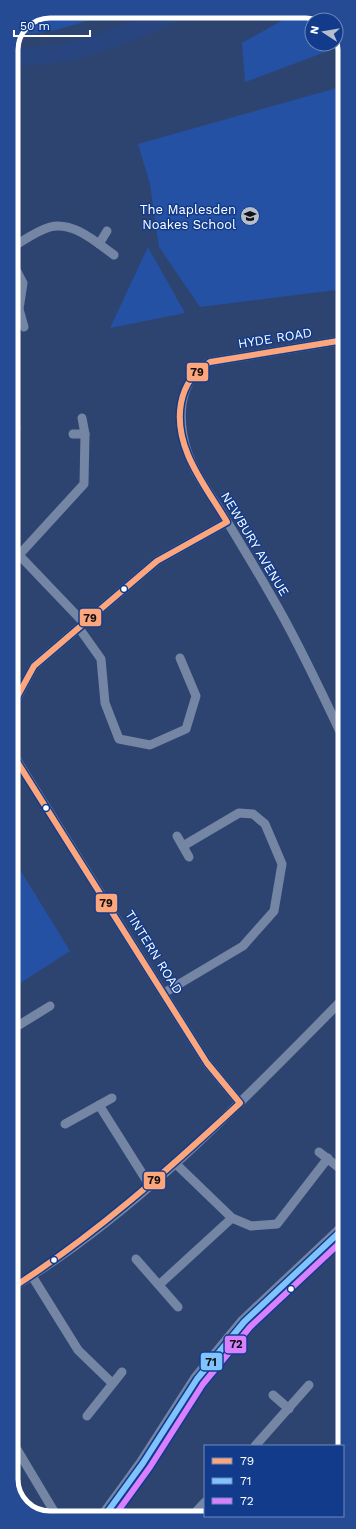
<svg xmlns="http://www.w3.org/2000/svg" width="356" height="1529" font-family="'Work Sans',sans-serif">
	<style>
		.green { fill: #2451a3 }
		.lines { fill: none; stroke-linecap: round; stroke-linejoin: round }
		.river { stroke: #284580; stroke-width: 18 }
		.street { stroke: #7585a4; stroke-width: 9 }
		.primary { stroke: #7484a3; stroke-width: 14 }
		.bus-1-casing { stroke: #123b8c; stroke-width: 9 }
		.bus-2-casing { stroke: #123b8c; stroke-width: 9 }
		.bus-3-casing { stroke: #123b8c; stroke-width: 9 }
		.bus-1 { stroke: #fea67b; stroke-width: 6 }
		.bus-2 { stroke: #80c4ff; stroke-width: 6 }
		.bus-3 { stroke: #d880ff; stroke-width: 6 }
		.bus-dot { fill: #fff; stroke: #123b8c; stroke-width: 1.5 }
		.labels { text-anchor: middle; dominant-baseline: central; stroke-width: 3; stroke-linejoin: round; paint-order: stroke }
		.poi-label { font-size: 13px; fill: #fff; stroke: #123b8c; text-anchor: end }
		.street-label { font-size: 13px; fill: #fff; stroke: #123b8c }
		.rim { fill: none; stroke: #fff; stroke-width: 5 }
		.line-badge { stroke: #123b8c; stroke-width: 1.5 }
		.pale-badge-label { font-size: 11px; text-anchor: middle; font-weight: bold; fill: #111 }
	</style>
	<rect width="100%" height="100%" fill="#2e4470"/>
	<!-- green -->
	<g class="green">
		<path d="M50,11H116C92,19 42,38 18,33L23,22Z"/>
		<polygon points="285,11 311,11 330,20 312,20 312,44 336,44 336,28 344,45 245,82 242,43 288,17"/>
		<polygon points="344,86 344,289 200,307 159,247 150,184 138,144"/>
		<polygon points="148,247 185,313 110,328"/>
		<polygon points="11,855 70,951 11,989"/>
	</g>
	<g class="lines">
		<!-- river -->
		<path class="river" d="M11,57C72,59 125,35 179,11"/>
		<!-- street -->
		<g class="street">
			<polyline points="99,244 107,231"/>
			<path d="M11,248C23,241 36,231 50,227C73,221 96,242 114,255"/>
			<polyline points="11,260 23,283 19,309 24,327"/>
			<path d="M344,340L210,362C183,376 178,407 183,435C187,461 203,484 217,505C236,536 255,567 273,599C300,645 322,694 345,742"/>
			<polyline points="11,430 16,428"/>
			<polyline points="73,434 85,434"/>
			<polyline points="11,553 19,555 84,623"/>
			<polyline points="19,555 84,484 85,434 82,418"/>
			<polyline points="79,628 101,659 105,703 119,739 150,745 186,729 196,696 180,658"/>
			<polyline points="11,709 34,666 157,561 227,522"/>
			<polyline points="11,751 207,1063 240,1103"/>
			<polyline points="177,836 189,857"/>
			<polyline points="164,993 243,946 274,911 282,864 265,824 253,814 239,813 183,846"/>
			<polyline points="11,1030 50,1006"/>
			<polyline points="99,1105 150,1186"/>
			<polyline points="65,1124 112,1098"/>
			<polyline points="319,1152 338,1167"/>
			<polyline points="175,1163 232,1218 251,1226 277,1224 328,1158"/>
			<polyline points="136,1259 178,1307"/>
			<polyline points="32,1276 78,1350 112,1383"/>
			<polyline points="160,1284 232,1218"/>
			<path d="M12,1288C138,1212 242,1101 345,997"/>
			<polyline points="273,1395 289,1409"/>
			<polyline points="87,1416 122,1372"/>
			<polyline points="12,1441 58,1518"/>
			<polyline points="255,1446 309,1385"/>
			<polyline points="113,1504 131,1518"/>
			<polyline points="191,1517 205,1502"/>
		</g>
		<!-- primary -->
		<polyline class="primary" points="103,1518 143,1463 197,1379 244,1322 345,1227"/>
		<!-- bus-1 casing -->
		<g class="bus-1-casing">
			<g id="bus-1">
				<path d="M11,708L34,666L157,561L227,522C214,500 198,479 188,455C174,421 176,382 210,362L344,340"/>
				<path d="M11,752L207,1063L240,1103C168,1170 95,1235 12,1288"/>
			</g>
		</g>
		<!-- bus-2 casing -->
		<g class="bus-2-casing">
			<polyline id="bus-2" points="103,1518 143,1463 197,1379 244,1322 345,1227"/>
		</g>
		<!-- bus-3 casing -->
		<g class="bus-3-casing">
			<polyline id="bus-3" points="113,1518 150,1467 203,1384 250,1327 345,1238"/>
		</g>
		<!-- bus-1 -->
		<use href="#bus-1" class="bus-1"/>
		<!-- bus-2 -->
		<use href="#bus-2" class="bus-2"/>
		<!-- bus-3 -->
		<use href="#bus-3" class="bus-3"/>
	</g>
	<!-- icons -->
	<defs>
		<g id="school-disc" transform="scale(1)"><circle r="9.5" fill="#b6becd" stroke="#123b8c"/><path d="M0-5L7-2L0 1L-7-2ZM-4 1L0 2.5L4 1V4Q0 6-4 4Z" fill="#111"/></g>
	</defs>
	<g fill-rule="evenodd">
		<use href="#school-disc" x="250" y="216"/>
	</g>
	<!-- markers -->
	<g class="bus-dot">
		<circle cx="124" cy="589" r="3.5"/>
		<circle cx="46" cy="808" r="3.5"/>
		<circle cx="54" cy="1260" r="3.5"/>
		<circle cx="291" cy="1289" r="3.5"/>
	</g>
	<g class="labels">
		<!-- poi labels -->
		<g class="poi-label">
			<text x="236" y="209">The Maplesden<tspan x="236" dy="15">Noakes School</tspan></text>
		</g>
		<!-- street labels -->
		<g class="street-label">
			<text transform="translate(275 338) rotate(-9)">HYDE ROAD</text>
			<text transform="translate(255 544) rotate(59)">NEWBURY AVENUE</text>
			<text transform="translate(154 952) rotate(58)">TINTERN ROAD</text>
		</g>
	</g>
	<!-- crop -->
	<path d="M0 0H356V1529H0ZM50 18H306A32 32 0 0 1 338 50V1479A32 32 0 0 1 306 1511H50A32 32 0 0 1 18 1479V50A32 32 0 0 1 50 18Z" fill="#254b95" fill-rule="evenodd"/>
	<path class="rim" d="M50 18H306A32 32 0 0 1 338 50V1479A32 32 0 0 1 306 1511H50A32 32 0 0 1 18 1479V50A32 32 0 0 1 50 18Z"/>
	<g class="line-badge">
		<rect x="186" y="362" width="23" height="20" rx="4" fill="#fea67b"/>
		<rect x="79" y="608" width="23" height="19" rx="4" fill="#fea67b"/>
		<rect x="95" y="893" width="23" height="20" rx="4" fill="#fea67b"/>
		<rect x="143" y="1171" width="23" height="19" rx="4" fill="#fea67b"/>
		<rect x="224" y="1335" width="23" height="19" rx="4" fill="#d880ff"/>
		<rect x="200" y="1352" width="23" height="19" rx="4" fill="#80c4ff"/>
	</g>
	<g class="pale-badge-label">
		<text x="197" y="376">79</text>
		<text x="90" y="622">79</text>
		<text x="106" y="907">79</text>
		<text x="154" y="1184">79</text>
		<text x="236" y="1348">72</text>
		<text x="211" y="1366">71</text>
	</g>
	<!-- legend -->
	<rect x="204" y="1445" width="140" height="72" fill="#123b8c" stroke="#7189ba"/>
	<rect x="212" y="1458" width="20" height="6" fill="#fea67b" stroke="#7189ba"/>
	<text x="240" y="1465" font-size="12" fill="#ffffff">79</text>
	<rect x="212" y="1478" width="20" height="6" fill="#80c4ff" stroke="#7189ba"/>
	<text x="240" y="1485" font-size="12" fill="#ffffff">71</text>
	<rect x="212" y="1498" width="20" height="6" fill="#d880ff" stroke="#7189ba"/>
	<text x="240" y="1505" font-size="12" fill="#ffffff">72</text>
	<!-- north arrow -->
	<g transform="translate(324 32) rotate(282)"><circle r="19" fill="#123b8c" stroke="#7189ba"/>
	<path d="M0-3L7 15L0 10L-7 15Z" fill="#b6becd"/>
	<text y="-6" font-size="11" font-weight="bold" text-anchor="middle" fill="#ffffff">N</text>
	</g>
	<!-- scale -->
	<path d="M14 30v6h76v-6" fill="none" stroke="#ffffff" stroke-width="2"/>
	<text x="20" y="30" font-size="12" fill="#ffffff" stroke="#123b8c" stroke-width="3" paint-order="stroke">50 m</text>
</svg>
